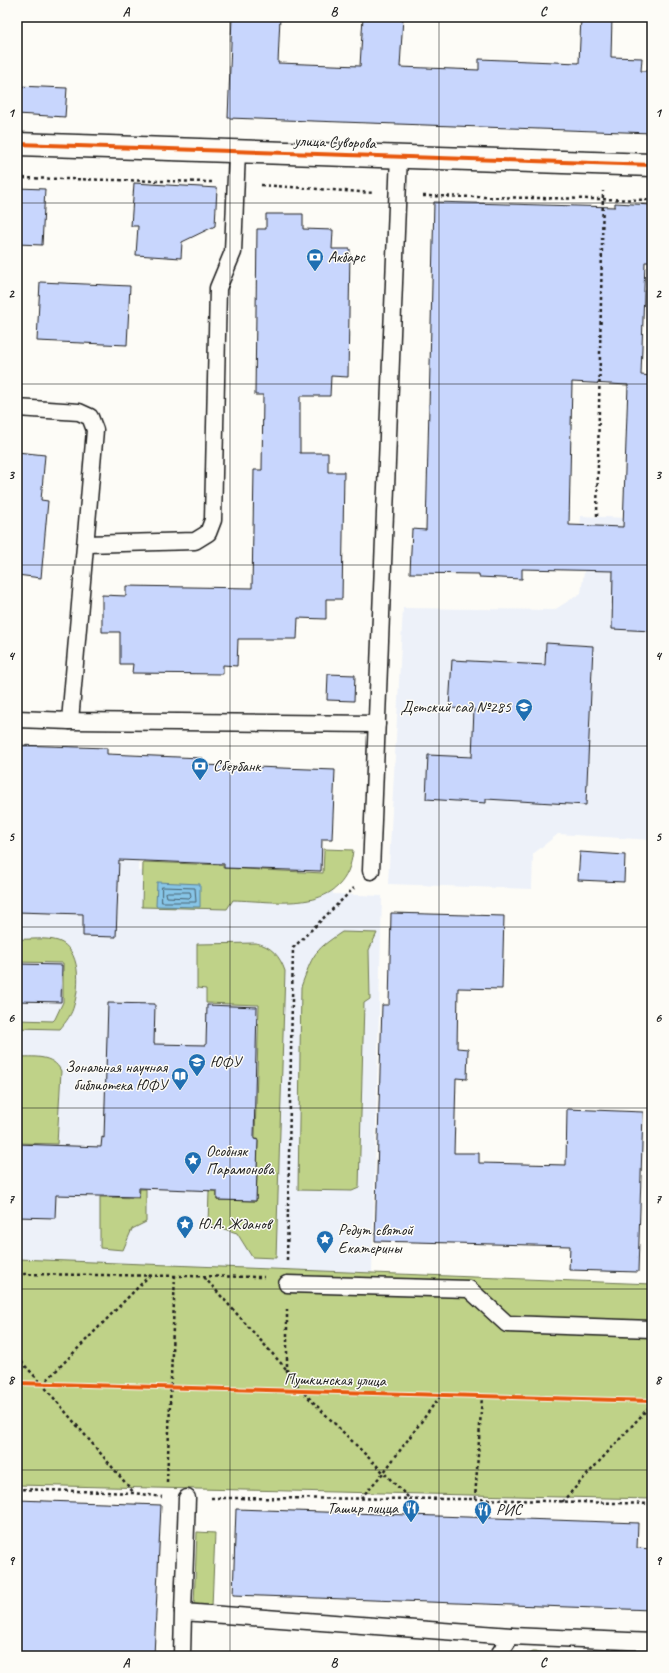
<svg xmlns="http://www.w3.org/2000/svg" width="669" height="1673" font-family="Caveat,sans-serif">
	<style>
		.built { fill: #edf1f9 }
		.green { fill: #bfd288; stroke: #6e7752 }
		.water { fill: #87c5e7; stroke: #5c8196 }
		.lines { fill: none; stroke-linecap: round; stroke-linejoin: round }
		.shore { stroke: #47606d; stroke-width: 1 }
		.building { fill: #c8d6fd; stroke: #1c1c1c; fill-rule: evenodd }
		.lane-casing { stroke: #1c1c1c; stroke-width: 19 }
		.secondary-casing { stroke: #1c1c1c; stroke-width: 25 }
		.path { stroke: #1c1c1c; stroke-width: 2.5; stroke-dasharray: 3 3; stroke-linecap: butt }
		.lane { stroke: #fdfcf7; stroke-width: 16 }
		.secondary { stroke: #fdfcf7; stroke-width: 22 }
		.cycleway-casing { stroke: #fdfcf7; stroke-width: 6 }
		.cycleway { stroke: #e8590c; stroke-width: 4 }
		.grid { fill: none; stroke: #1c1c1c; stroke-width: 1; stroke-opacity: 0.55 }
		.labels { text-anchor: middle; dominant-baseline: central; stroke-width: 3; stroke-linejoin: round; paint-order: stroke }
		.street-label { font-size: 16px; fill: #1c1c1c; stroke: #fdfcf7 }
		.poi-label { font-size: 16px; fill: #1c1c1c; stroke: #fdfcf7; text-anchor: start }
		.neatline { fill: none; stroke: #1c1c1c; stroke-width: 1.5 }
		.grid-label { font-size: 13px; text-anchor: middle; font-weight: bold; fill: #1c1c1c }
	</style>
	<rect width="100%" height="100%" fill="#fdfcf7"/>
	<filter id="ink" filterUnits="userSpaceOnUse"><feTurbulence type="fractalNoise" baseFrequency=".025" numOctaves="2"/><feDisplacementMap in="SourceGraphic" scale="8" xChannelSelector="R" yChannelSelector="G"/><feConvolveMatrix kernelMatrix="1 2 1 2 8 2 1 2 1" color-interpolation-filters="sRGB"/></filter>
	<g filter="url(#ink)">
		<!-- built -->
		<g class="built">
			<polygon points="581,516 652,519 652,840 558,834 533,854 532,889 388,884 403,608 554,610 581,593 588,543 580,529"/>
			<polygon points="139,851 138,871 332,877 333,894 382,896 372,1273 17,1259 17,860"/>
		</g>
		<!-- green -->
		<g class="green">
			<path d="M324,849L353,850C347,916 279,901 233,900L227,909L142,907L143,862L223,865V868L323,873Z"/>
			<path d="M342,932L377,933L369,950L370,999L364,1003L359,1188L352,1191L298,1190L301,987C313,955 312,952 342,932Z"/>
			<path d="M17,939C29,940 46,937 58,941C81,949 80,986 74,1005C72,1014 66,1022 60,1029L17,1028V1020L53,1021L55,1019L63,1002V963L17,962Z"/>
			<path d="M256,943C271,946 280,956 285,971L276,1258L252,1257L237,1233L208,1224L209,1191H217V1200L256,1201L258,1139H255L259,1005L206,1003V989L197,988V944Z"/>
			<path d="M17,1057C33,1057 53,1054 61,1071L57,1144L17,1143Z"/>
			<polygon points="140,1189 146,1189 146,1222 132,1229 123,1250 100,1248 100,1197 139,1198"/>
			<polygon points="17,1259 652,1284 652,1499 17,1485"/>
			<polygon points="197,1532 215,1533 212,1607 194,1605"/>
			<polygon points="533,1652 586,1654 586,1656 526,1656"/>
		</g>
		<!-- water -->
		<polygon class="water" points="157,882 200,884 200,907 156,906"/>
		<g class="lines">
			<!-- shore -->
			<g class="shore">
				<polygon points="162,887 195,888 196,902 162,902"/>
				<polygon points="168,892 190,892 191,896 189,898 167,897 166,893"/>
			</g>
		</g>
		<!-- building -->
		<g class="building">
			<polygon points="232,17 280,17 278,63 360,66 363,17 403,17 400,67 479,70 479,59 579,63 581,17 612,17 611,57 642,58 641,71 652,71 652,133 228,118"/>
			<polygon points="17,86 67,88 65,117 17,114"/>
			<polygon points="134,183 217,188 215,226 182,242 181,258 136,255 138,226 131,226"/>
			<polygon points="17,188 45,189 42,245 17,244"/>
			<path d="M434,202L615,207V203L652,205V262H645L641,375L652,376V631L612,629L613,571L522,569V579L479,577V574L410,573L412,529L426,530ZM572,382L628,385L623,527L569,525Z"/>
			<polygon points="266,214 303,214 303,229 333,230 332,249 350,249 348,377 331,376 330,396 300,396 300,453 328,453 328,472 344,472 342,599 326,599 326,619 298,618 297,639 238,639 237,666 223,665 223,674 132,673 133,664 120,664 120,632 102,632 102,595 126,596 126,586 252,588 254,470 262,470 263,395 255,395 257,229 266,229"/>
			<polygon points="40,282 130,286 127,345 37,341"/>
			<polygon points="17,452 45,455 41,500 48,501 41,578 17,575"/>
			<polygon points="546,643 593,646 586,805 486,799 486,803 426,799 428,755 472,757 474,709 449,708 452,660 545,665"/>
			<polygon points="328,674 355,675 354,701 327,700"/>
			<polygon points="17,745 107,748 107,754 202,758 202,765 335,770 332,839 322,839 321,871 224,868 224,864 119,860 116,937 83,936 83,914 17,912"/>
			<polygon points="580,852 625,855 624,882 578,880"/>
			<polygon points="391,913 504,916 502,989 458,988 457,1048 468,1049 467,1079 456,1078 454,1153 479,1153 479,1163 566,1165 567,1109 643,1112 638,1272 569,1270 570,1246 375,1241 382,1005 389,1005"/>
			<polygon points="17,964 62,965 61,1002 17,1001"/>
			<polygon points="108,1003 155,1004 154,1044 206,1045 207,1005 257,1007 254,1139 258,1140 256,1201 217,1200 217,1191 139,1188 139,1197 56,1195 55,1218 17,1217 17,1144 101,1147 102,1137 104,1138"/>
			<polygon points="17,1500 161,1505 154,1656 17,1656"/>
			<polygon points="236,1509 638,1523 637,1548 652,1549 652,1610 233,1595"/>
		</g>
		<g class="lines">
			<!-- lane casing -->
			<g class="lane-casing">
				<g id="lane">
					<polyline points="17,408 79,412 90,417 95,430 70,721"/>
					<polyline points="86,544 195,541 208,533 213,520 218,288 233,252 237,151"/>
					<polyline points="17,719 70,721 377,724"/>
					<polyline points="371,871 399,155"/>
					<polyline points="287,1284 469,1289 507,1324 652,1329"/>
					<polyline points="187,1498 183,1612 511,1636 498,1656"/>
					<polyline points="511,1636 652,1642"/>
					<polyline points="182,1656 183,1612"/>
				</g>
			</g>
			<!-- secondary casing -->
			<g class="secondary-casing">
				<polyline id="secondary" points="17,144 652,165"/>
			</g>
			<!-- path -->
			<g class="path">
				<polyline points="17,178 212,182"/>
				<polyline points="261,185 374,193"/>
				<polyline points="423,196 652,200"/>
				<polyline points="597,516 603,191"/>
				<polyline points="287,1260 293,948 354,888"/>
				<polyline points="17,1274 264,1277"/>
				<polyline points="204,1277 287,1370"/>
				<polyline points="287,1309 287,1371 303,1392 410,1499"/>
				<polyline points="17,1357 42,1384 134,1493"/>
				<polyline points="17,1383 652,1401"/>
				<polyline points="43,1384 149,1276"/>
				<polyline points="167,1482 175,1275"/>
				<polyline points="17,1489 134,1493 162,1497"/>
				<polyline points="211,1498 475,1499 652,1504"/>
				<polyline points="361,1498 384,1472 441,1395"/>
				<polyline points="475,1499 482,1396"/>
				<polyline points="562,1502 652,1404"/>
			</g>
			<!-- lane -->
			<use href="#lane" class="lane"/>
			<!-- secondary -->
			<use href="#secondary" class="secondary"/>
			<!-- cycleway casing -->
			<g class="cycleway-casing">
				<g id="cycleway">
					<polyline points="17,144 652,165"/>
					<polyline points="17,1383 652,1401"/>
				</g>
			</g>
			<!-- cycleway -->
			<use href="#cycleway" class="cycleway"/>
		</g>
	</g>
	<!-- grid -->
	<path class="grid" d="M230,17V1656M439,17V1656M17,203H652M17,384H652M17,565H652M17,746H652M17,927H652M17,1108H652M17,1289H652M17,1470H652"/>
	<!-- icons -->
	<defs>
		<g id="bank-pin" transform="scale(0.9)"><path d="M0 17L-7.5 6A9.5 9.5 0 1 1 7.5 6Z" fill="#1f6fb2" stroke="#fdfcf7"/><path d="M-6-4H6V4H-6ZM0-2.3a2.3 2.3 0 1 0 0 4.6a2.3 2.3 0 1 0 0-4.6Z" fill="#fff"/></g>
		<g id="school-pin" transform="scale(0.9)"><path d="M0 17L-7.5 6A9.5 9.5 0 1 1 7.5 6Z" fill="#1f6fb2" stroke="#fdfcf7"/><path d="M0-5L7-2L0 1L-7-2ZM-4 1L0 2.5L4 1V4Q0 6-4 4Z" fill="#fff"/></g>
		<g id="university-pin" transform="scale(0.9)"><path d="M0 17L-7.5 6A9.5 9.5 0 1 1 7.5 6Z" fill="#1f6fb2" stroke="#fdfcf7"/><path d="M0-5L7-2L0 1L-7-2ZM-4 1L0 2.5L4 1V4Q0 6-4 4Z" fill="#fff"/></g>
		<g id="library-pin" transform="scale(0.9)"><path d="M0 17L-7.5 6A9.5 9.5 0 1 1 7.5 6Z" fill="#1f6fb2" stroke="#fdfcf7"/><path d="M-6-4Q-3-5.5-.7-3.5V5Q-3 3-6 4ZM6-4Q3-5.5 .7-3.5V5Q3 3 6 4Z" fill="#fff"/></g>
		<g id="sight-pin" transform="scale(0.9)"><path d="M0 17L-7.5 6A9.5 9.5 0 1 1 7.5 6Z" fill="#1f6fb2" stroke="#fdfcf7"/><path d="M0-6L1.8-2.2L6-1.7L2.9 1.2L3.7 5.4L0 3.3L-3.7 5.4L-2.9 1.2L-6-1.7L-1.8-2.2Z" fill="#fff"/></g>
		<g id="restaurant-pin" transform="scale(0.9)"><path d="M0 17L-7.5 6A9.5 9.5 0 1 1 7.5 6Z" fill="#1f6fb2" stroke="#fdfcf7"/><path d="M-5-6h1v4h1v-4h1v4h1v-4h1v5L-1.5 .5V6h-2V.5L-5-1ZM5-6V6H3V1.5H1.5Q1.5-4 5-6Z" fill="#fff"/></g>
	</defs>
	<g fill-rule="evenodd">
		<use href="#bank-pin" x="315" y="257"/>
		<use href="#school-pin" x="524" y="707"/>
		<use href="#bank-pin" x="200" y="766"/>
		<use href="#university-pin" x="197" y="1062"/>
		<use href="#library-pin" x="180" y="1076"/>
		<use href="#sight-pin" x="193" y="1160"/>
		<use href="#sight-pin" x="185" y="1224"/>
		<use href="#sight-pin" x="325" y="1239"/>
		<use href="#restaurant-pin" x="411" y="1508"/>
		<use href="#restaurant-pin" x="483" y="1510"/>
	</g>
	<g class="labels">
		<!-- street labels -->
		<g class="street-label">
			<text transform="translate(335 142) rotate(2)">улица Суворова</text>
			<text transform="translate(335 1380) rotate(1)">Пушкинская улица</text>
		</g>
		<!-- poi labels -->
		<g class="poi-label">
			<text x="328" y="257">Акбарс</text>
			<text x="511" y="707" text-anchor="end">Детский сад №285</text>
			<text x="213" y="766">Сбербанк</text>
			<text x="210" y="1062">ЮФУ</text>
			<text x="167" y="1067" text-anchor="end">Зональная научная<tspan x="167" dy="18">библиотека ЮФУ</tspan></text>
			<text x="206" y="1151">Особняк<tspan x="206" dy="18">Парамонова</tspan></text>
			<text x="198" y="1224">Ю.А. Жданов</text>
			<text x="338" y="1230">Редут святой<tspan x="338" dy="18">Екатерины</tspan></text>
			<text x="398" y="1508" text-anchor="end">Ташир пицца</text>
			<text x="496" y="1510">РИС</text>
		</g>
	</g>
	<!-- margin -->
	<rect width="669" height="1673" fill="none" stroke="#fdfcf7" stroke-width="44"/>
	<rect x="22" y="22" width="625" height="1629" class="neatline"/>
	<g class="grid-label">
		<text x="126" y="16">A</text>
		<text x="334" y="16">B</text>
		<text x="543" y="16">C</text>
		<text x="11" y="117">1</text>
		<text x="658" y="117">1</text>
		<text x="11" y="298">2</text>
		<text x="658" y="298">2</text>
		<text x="11" y="479">3</text>
		<text x="658" y="479">3</text>
		<text x="11" y="660">4</text>
		<text x="658" y="660">4</text>
		<text x="11" y="841">5</text>
		<text x="658" y="841">5</text>
		<text x="11" y="1022">6</text>
		<text x="658" y="1022">6</text>
		<text x="11" y="1203">7</text>
		<text x="658" y="1203">7</text>
		<text x="11" y="1384">8</text>
		<text x="658" y="1384">8</text>
		<text x="11" y="1565">9</text>
		<text x="658" y="1565">9</text>
		<text x="126" y="1667">A</text>
		<text x="334" y="1667">B</text>
		<text x="543" y="1667">C</text>
	</g>
</svg>
